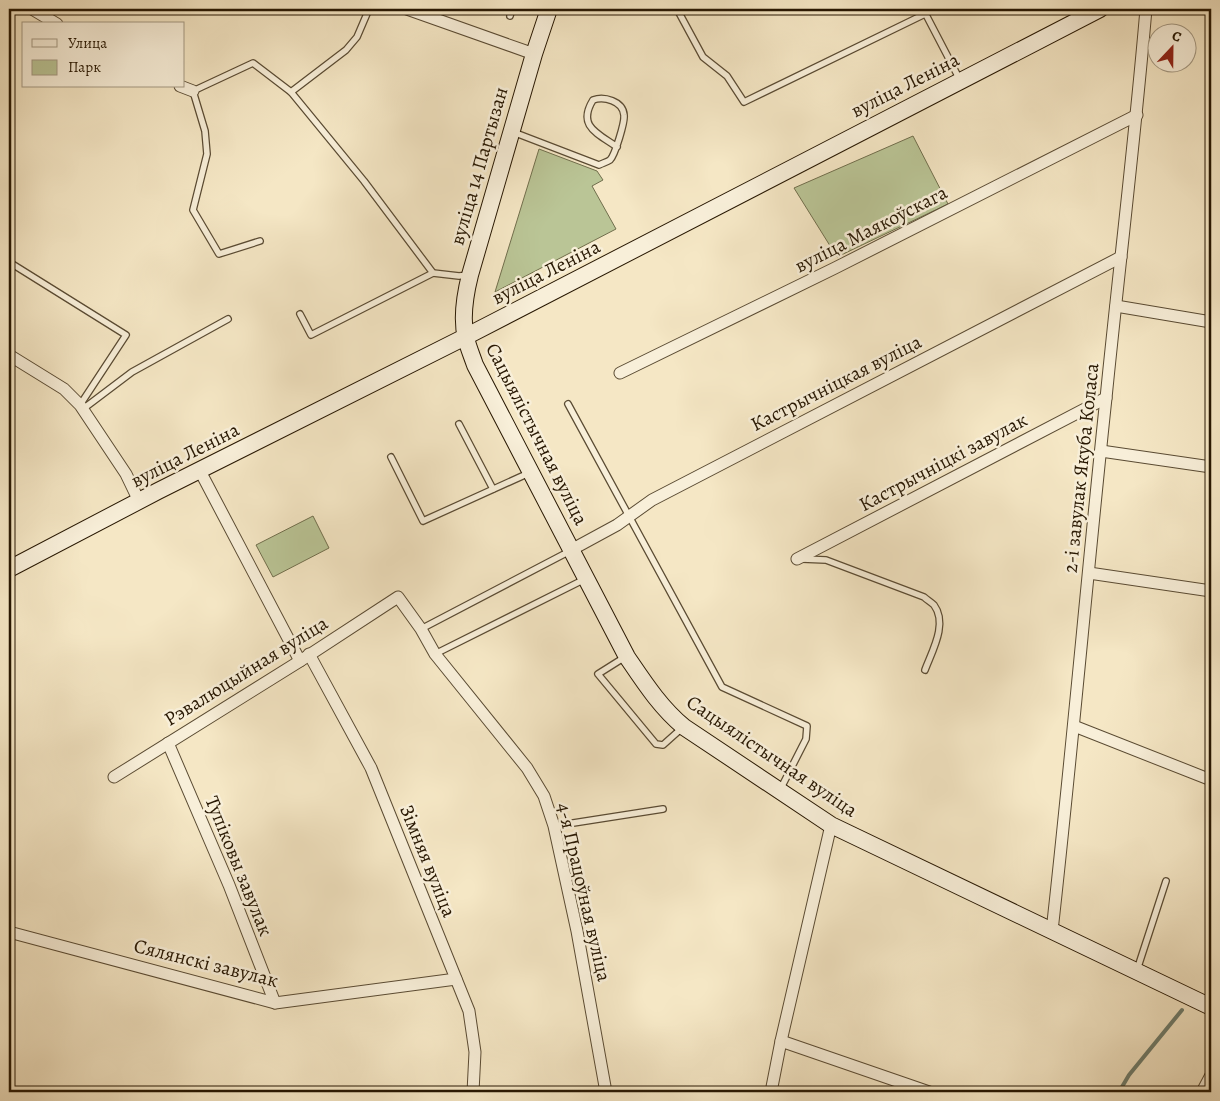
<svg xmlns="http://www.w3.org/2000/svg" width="1220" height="1101" font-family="Alegreya,serif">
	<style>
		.green { fill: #bac596; stroke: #706e4c }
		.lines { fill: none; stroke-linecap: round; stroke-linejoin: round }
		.stream { stroke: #6d7c6c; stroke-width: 4 }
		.lane-casing { stroke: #5a4b33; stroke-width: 8 }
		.street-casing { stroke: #5a4b33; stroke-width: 13 }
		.secondary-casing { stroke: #271702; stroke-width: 18 }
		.lane { stroke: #f8efd9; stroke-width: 5.5 }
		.street { stroke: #f8efd9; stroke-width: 11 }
		.secondary { stroke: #f8efd9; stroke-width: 16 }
		.labels { text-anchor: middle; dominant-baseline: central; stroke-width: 5; stroke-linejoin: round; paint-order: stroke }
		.street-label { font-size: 20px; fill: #271702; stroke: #f8efd9 }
	</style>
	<rect width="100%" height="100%" fill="#f5e7c5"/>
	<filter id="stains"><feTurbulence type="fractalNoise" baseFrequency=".004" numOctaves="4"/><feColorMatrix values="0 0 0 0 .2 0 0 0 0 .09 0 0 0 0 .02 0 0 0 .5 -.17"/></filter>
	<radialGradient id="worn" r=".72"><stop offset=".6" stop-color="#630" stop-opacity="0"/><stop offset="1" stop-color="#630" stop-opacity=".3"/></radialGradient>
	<!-- green -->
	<g class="green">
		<polygon points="913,136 948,204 837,257 794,188"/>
		<polygon points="539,149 597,171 603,180 592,186 616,229 495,292"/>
		<polygon points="313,516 329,548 273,577 256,545"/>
	</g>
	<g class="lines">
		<!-- stream -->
		<polyline class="stream" points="1119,1092 1129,1075 1182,1010"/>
		<!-- lane casing -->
		<g class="lane-casing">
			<g id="lane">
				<polyline points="369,9 357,37 346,50 291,92 364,181 433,273 459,276 469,275"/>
				<polyline points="677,9 703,57 727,76 744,102 925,14"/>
				<polyline points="923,9 960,80"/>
				<polyline points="510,16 512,9"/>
				<path d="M513,132L599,165C603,163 607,162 610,160C615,155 625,122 624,115C623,101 604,96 593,100C577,126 597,133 617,147"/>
				<polyline points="260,241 219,254 193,210 207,154 205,131 193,91 253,63 291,92"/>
				<polyline points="9,262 126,335 80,405"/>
				<polyline points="300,314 311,335 433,273"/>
				<polyline points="568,404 722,687 807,726 806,739 781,788"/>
				<polyline points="83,409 132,372 228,319"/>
				<polyline points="459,424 493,489"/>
				<polyline points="391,457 423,521 529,473"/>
				<path d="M802,559L826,560L924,597C927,600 931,602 934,605C948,624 932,651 925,670"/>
				<polyline points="421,629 570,551"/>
				<polyline points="435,654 585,579"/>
				<polyline points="625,657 598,674 656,744 663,745 682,728"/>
				<polyline points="554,826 663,809"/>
				<polyline points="1137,970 1166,881"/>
			</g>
		</g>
		<!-- street casing -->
		<g class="street-casing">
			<g id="street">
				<polyline points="32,9 57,24"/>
				<polyline points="407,9 534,54"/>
				<polyline points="180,86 193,91"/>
				<polyline points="1116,306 1211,322"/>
				<polyline points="9,355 64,389 80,405 126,474 139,501"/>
				<polyline points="620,373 835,268 1137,115"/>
				<polyline points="1101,451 1211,467"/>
				<polyline points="200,471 300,661"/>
				<polyline points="571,550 617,525 652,500 1121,257"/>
				<polyline points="797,559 1106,398"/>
				<polyline points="1089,573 1211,591"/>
				<polyline points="309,654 371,768 469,1011 475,1052 473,1092"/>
				<polyline points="1074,726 1211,780"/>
				<polyline points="168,743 229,885 275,1003"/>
				<polyline points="114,777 300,661 398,597 421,629 435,654 527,768 544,796 554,826 577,931 606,1092"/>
				<path d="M1052,931C1072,753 1087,576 1106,398C1119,268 1135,139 1146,9"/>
				<polyline points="9,932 275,1003 456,979"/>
				<polyline points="781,1041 929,1092"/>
				<polyline points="771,1092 781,1041 831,825"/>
				<polyline points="1202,1092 1211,1075"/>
			</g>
		</g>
		<!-- secondary casing -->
		<g class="secondary-casing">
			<g id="secondary">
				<path d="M549,9L534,54L470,275C465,295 461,318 466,338C468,347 472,356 475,365L627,657C644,682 660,707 684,727L831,825L1211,1007"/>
				<polyline points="9,569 158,491 465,337 1100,9"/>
			</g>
		</g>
		<!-- lane -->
		<use href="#lane" class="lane"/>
		<!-- street -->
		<use href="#street" class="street"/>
		<!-- secondary -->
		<use href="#secondary" class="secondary"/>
	</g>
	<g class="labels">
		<!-- street labels -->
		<g class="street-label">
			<text transform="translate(905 85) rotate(-27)">вуліца Леніна</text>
			<text transform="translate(479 166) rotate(-74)">вуліца 14 Партызан</text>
			<text transform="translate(871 229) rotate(-27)">вуліца Маякоўскага</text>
			<text transform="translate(546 272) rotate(-27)">вуліца Леніна</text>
			<text transform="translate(836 383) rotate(-27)">Кастрычніцкая вуліца</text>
			<text transform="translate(537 434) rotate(63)">Сацыялістычная вуліца</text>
			<text transform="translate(185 455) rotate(-27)">вуліца Леніна</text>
			<text transform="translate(943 462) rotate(-28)">Кастрычніцкі завулак</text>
			<text transform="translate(1081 468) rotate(-84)">2-і завулак Якуба Коласа</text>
			<text transform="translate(246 671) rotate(-32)">Рэвалюцыйная вуліца</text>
			<text transform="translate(772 756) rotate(34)">Сацыялістычная вуліца</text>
			<text transform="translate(428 861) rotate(68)">Зімняя вуліца</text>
			<text transform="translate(239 866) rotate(68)">Тупіковы завулак</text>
			<text transform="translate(584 892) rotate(77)">4-я Працоўная вуліца</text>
			<text transform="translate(206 963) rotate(14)">Сялянскі завулак</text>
		</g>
	</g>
	<!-- margin -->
	<rect width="1220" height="1101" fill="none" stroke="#f5e7c5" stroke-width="30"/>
	<rect x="10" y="10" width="1200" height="1081" fill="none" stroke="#271702" stroke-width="2.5"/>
	<rect x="15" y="15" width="1190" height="1071" fill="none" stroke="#271702"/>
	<!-- legend -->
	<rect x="22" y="22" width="162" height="65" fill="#f8efd9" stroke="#a49983"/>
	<rect x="32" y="39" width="25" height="8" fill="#f8efd9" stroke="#a49983"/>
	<text x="68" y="48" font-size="15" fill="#271702">Улица</text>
	<rect x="32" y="60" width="25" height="15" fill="#bac596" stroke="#a49983"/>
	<text x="68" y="72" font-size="15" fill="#271702">Парк</text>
	<!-- north arrow -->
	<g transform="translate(1172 48) rotate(22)"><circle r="24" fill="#f8efd9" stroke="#a49983"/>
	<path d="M0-4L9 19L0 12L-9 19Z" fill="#8f2418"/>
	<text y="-8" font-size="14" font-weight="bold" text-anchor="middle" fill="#271702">С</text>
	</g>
	<rect width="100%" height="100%" filter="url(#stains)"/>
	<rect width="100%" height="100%" fill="url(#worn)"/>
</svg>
